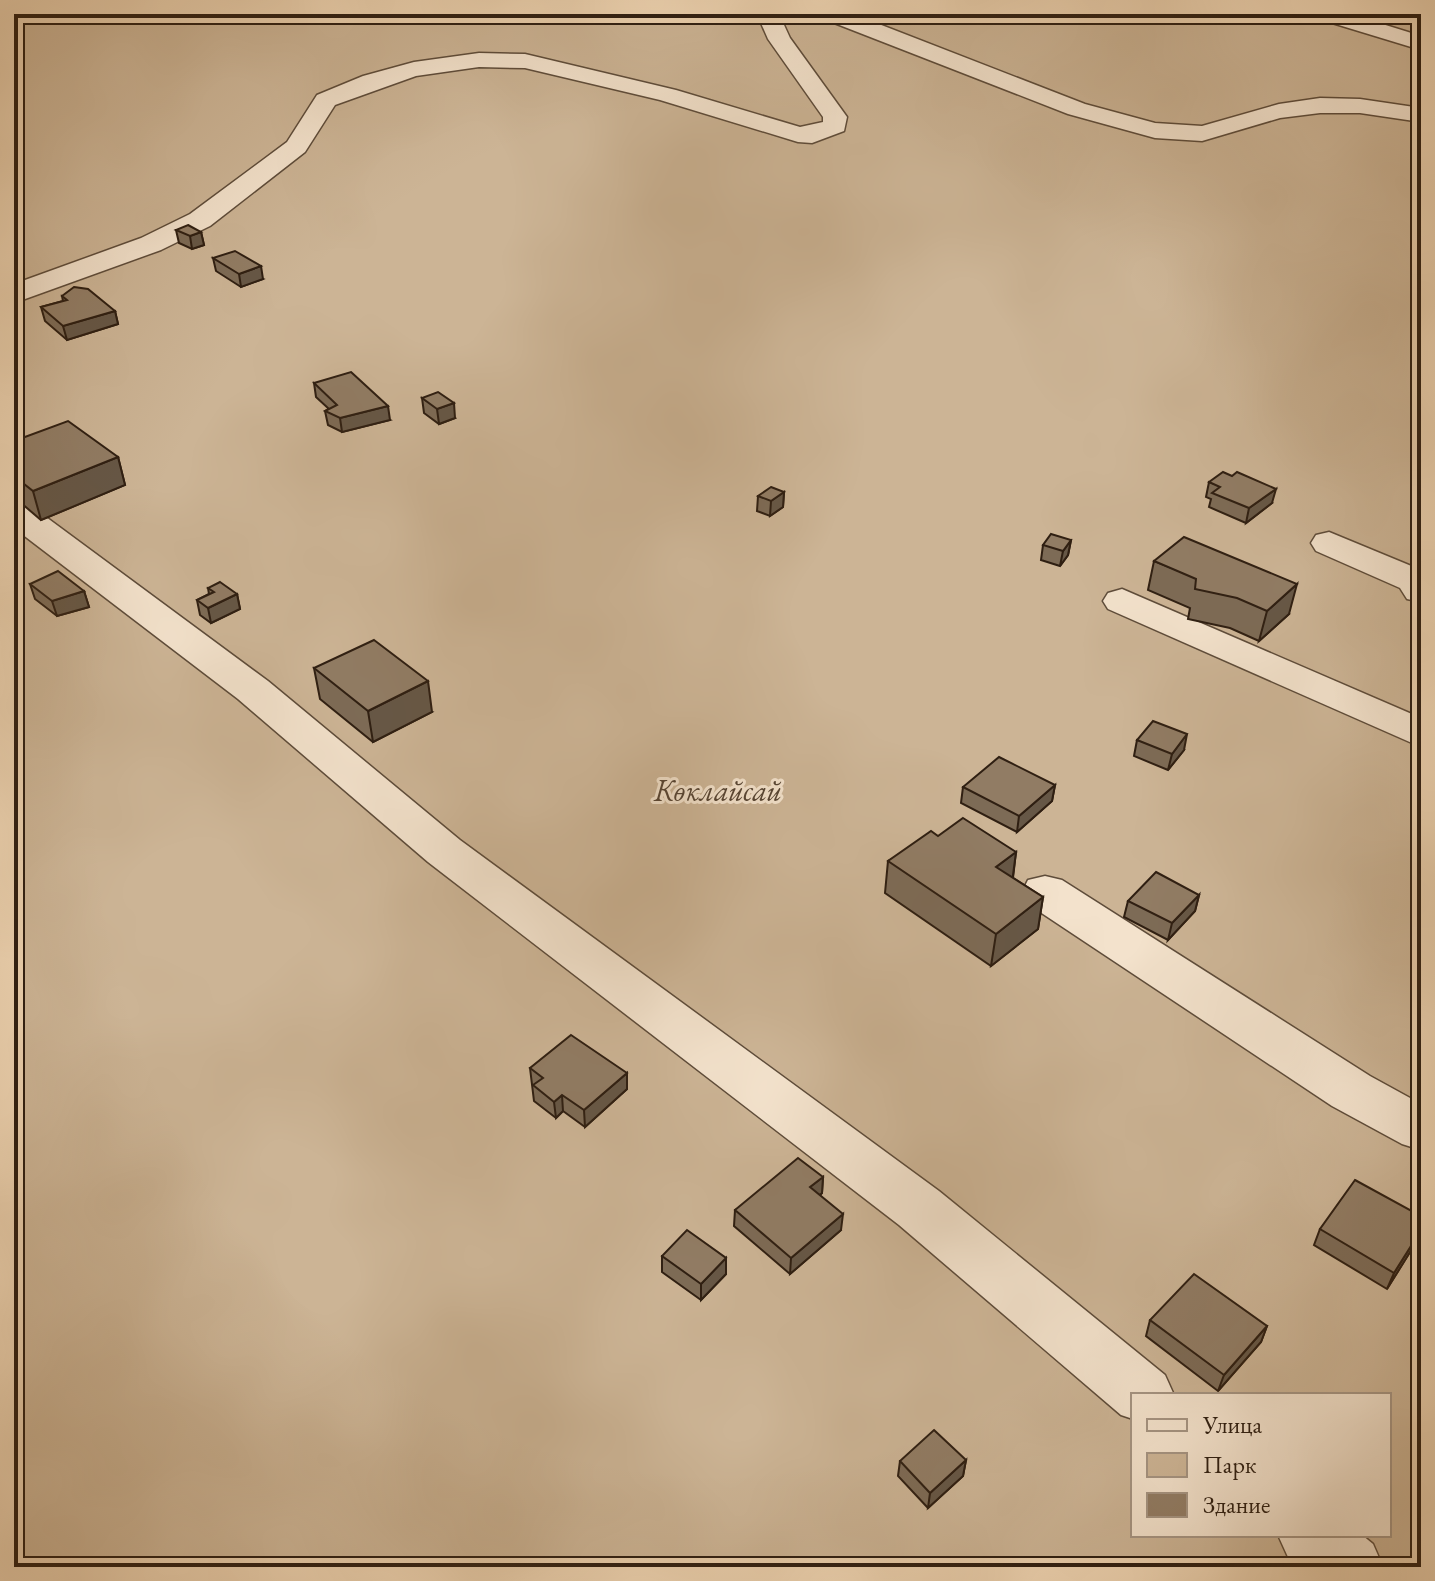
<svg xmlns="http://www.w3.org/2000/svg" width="1435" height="1581" font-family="'EB Garamond',serif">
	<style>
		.green { fill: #ccb495; stroke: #7e6a54; stroke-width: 2; fill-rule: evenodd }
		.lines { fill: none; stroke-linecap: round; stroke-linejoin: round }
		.minor-casing { stroke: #5e4c3a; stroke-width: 3 }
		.minor { fill: #f3e2cc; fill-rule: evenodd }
		.wall { fill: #7d6b56; stroke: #2f1f12; stroke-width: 2 }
		.shaded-wall { fill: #665746; stroke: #2f1f12; stroke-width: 2 }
		.building { fill: #917c64; stroke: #2f1f12; stroke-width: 2 }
		.labels { text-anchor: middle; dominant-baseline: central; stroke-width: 6; stroke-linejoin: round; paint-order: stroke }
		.park-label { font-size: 30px; font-style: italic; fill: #564433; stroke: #f3e2cc }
	</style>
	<rect width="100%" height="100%" fill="#ecd2b0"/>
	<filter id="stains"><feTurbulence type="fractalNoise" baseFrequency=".0025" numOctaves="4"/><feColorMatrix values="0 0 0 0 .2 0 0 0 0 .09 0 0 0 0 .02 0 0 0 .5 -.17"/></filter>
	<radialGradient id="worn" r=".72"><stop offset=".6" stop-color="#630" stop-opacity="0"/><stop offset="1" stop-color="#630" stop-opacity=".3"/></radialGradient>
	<!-- green -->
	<path class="green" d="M14,14H1421V1567H14ZM1133,1395H1389V1535H1133Z"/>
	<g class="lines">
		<!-- minor casing -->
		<g class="minor-casing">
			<g id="minor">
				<polygon points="757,14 779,14 790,38 847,117 844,131 812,143 798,142 660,100 525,68 479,67 416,76 335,105 305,152 210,226 161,250 14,303 14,284 141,238 190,214 287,142 317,95 363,76 414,62 479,53 525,54 676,90 800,127 823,122 823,117 768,39"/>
				<polygon points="821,14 853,14 1085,104 1155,123 1202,126 1279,104 1320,98 1360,99 1421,108 1421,122 1360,113 1320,113 1280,118 1202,141 1155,138 1068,114 824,19"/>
				<polygon points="1316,14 1350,14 1421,36 1421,50 1319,19"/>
				<polygon points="14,500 27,503 268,681 460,840 939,1191 1165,1375 1174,1395 1133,1395 1133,1419 1121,1415 899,1225 428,862 238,699 14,528"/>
				<polygon points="1329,532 1421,570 1421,602 1407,599 1400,588 1316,551 1311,543 1316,535"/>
				<polygon points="1122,589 1421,718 1421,747 1108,609 1103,601 1108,593"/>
				<polygon points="1045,876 1062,880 1370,1076 1421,1104 1421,1150 1402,1144 1332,1106 1028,904 1022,892 1028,880"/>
				<polygon points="1278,1535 1362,1535 1373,1544 1383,1567 1299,1567 1288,1557"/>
			</g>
		</g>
		<!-- minor -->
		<use href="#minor" class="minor"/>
	</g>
	<!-- wall -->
	<g class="wall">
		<polygon points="176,230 201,232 204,245 192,249 179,243"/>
		<polygon points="213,258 263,279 241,287 216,271"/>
		<polygon points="62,296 115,311 118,324 67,340 45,321 41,307 63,301"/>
		<polygon points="314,383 390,420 342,432 328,425 325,411 329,409 316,397"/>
		<polygon points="422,398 455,418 439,424 424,413"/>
		<polygon points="14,441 118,457 125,485 41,520 14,497"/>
		<polygon points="1209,482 1272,503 1246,523 1209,507 1211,499 1206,497"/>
		<polygon points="784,492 783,507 770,516 757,511 758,496"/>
		<polygon points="1071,540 1068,555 1060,566 1041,560 1043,545"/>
		<polygon points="1154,561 1289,614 1259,641 1230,628 1188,619 1190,608 1148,590"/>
		<polygon points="30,584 84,591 89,607 57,616 35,599"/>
		<polygon points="208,588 237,594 240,609 211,623 200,615 197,600 209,594"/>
		<polygon points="314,668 432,712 373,742 320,699"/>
		<polygon points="1137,740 1184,750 1168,770 1134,756"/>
		<polygon points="1055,785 1052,801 1017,832 961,803 963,787"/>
		<polygon points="938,836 1016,852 1013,878 1043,897 1038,929 991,966 885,893 888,861"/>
		<polygon points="1199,895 1195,911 1168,940 1124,917 1128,901"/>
		<polygon points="530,1068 627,1073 627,1089 585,1127 563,1111 556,1118 534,1101"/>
		<polygon points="823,1177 822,1193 820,1195 841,1230 790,1274 734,1226 735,1210"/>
		<polygon points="1421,1216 1420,1236 1387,1289 1314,1245 1320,1229"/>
		<polygon points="662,1256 726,1258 726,1274 701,1300 662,1272"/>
		<polygon points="1150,1320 1267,1326 1261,1342 1218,1391 1146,1336"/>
		<polygon points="966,1460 963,1476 928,1508 898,1476 900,1461"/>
	</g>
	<!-- shaded-wall -->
	<g class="shaded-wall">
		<polygon points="201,232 204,245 192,249 190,236"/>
		<polygon points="261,266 263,279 241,287 239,274"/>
		<polygon points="115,311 118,324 67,340 63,326"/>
		<polygon points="14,390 18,403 14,405"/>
		<polygon points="454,403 455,418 439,424 437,409"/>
		<polygon points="388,406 390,420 342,432 340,418"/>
		<polygon points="118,457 125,485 41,520 33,491"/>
		<polygon points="1276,489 1272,503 1246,523 1249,508"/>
		<polygon points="784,492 783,507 770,516 771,501"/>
		<polygon points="1071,540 1068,555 1060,566 1063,551"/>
		<polygon points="1297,584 1289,614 1259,641 1267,611"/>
		<polygon points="84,591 89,607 57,616 52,601"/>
		<polygon points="237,594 240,609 211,623 208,608"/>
		<polygon points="428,681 432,712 373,742 368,711"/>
		<polygon points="1187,734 1184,750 1168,770 1172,754"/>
		<polygon points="1055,785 1052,801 1017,832 1019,816"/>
		<polygon points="1016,852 1012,883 996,867"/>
		<polygon points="1199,895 1195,911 1168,940 1172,923"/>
		<polygon points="1043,897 1038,929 991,966 996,934"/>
		<polygon points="627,1073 627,1089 585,1127 584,1110"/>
		<polygon points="562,1095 563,1111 556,1118 554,1102"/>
		<polygon points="823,1177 822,1193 809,1204 810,1187"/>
		<polygon points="843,1214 841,1230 790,1274 791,1258"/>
		<polygon points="1421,1230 1420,1236 1387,1289 1394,1273"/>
		<polygon points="726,1258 726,1274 701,1300 701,1284"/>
		<polygon points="1267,1326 1261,1342 1218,1391 1224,1375"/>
		<polygon points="966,1460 963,1476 928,1508 930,1493"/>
	</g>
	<!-- building -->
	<g class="building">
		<polygon points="188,225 201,232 190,236 176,230"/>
		<polygon points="235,251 261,266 239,274 213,258"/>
		<polygon points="74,287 88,289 115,311 63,326 41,307 67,300 62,296"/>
		<polygon points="351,372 388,406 340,418 325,411 337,405 314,383"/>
		<polygon points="438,392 454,403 437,409 422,398"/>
		<polygon points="68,421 118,457 33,491 14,476 14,441"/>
		<polygon points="1223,472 1232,476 1237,472 1276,489 1249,508 1212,493 1220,487 1209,482"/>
		<polygon points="771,487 784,492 771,501 758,496"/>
		<polygon points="1051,534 1071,540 1063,551 1043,545"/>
		<polygon points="1184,537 1297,584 1267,611 1237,598 1195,589 1196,579 1154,561"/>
		<polygon points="58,571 84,591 52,601 30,584"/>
		<polygon points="220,582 237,594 208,608 197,600 214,592 208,588"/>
		<polygon points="374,640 428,681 368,711 314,668"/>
		<polygon points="1153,721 1187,734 1172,754 1137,740"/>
		<polygon points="999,757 1055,785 1019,816 963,787"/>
		<polygon points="963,818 1016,852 996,867 1043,897 996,934 888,861 931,831 938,836"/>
		<polygon points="1156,872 1199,895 1172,923 1128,901"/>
		<polygon points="571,1035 627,1073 584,1110 562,1095 554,1102 533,1085 543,1078 530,1068"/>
		<polygon points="798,1158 823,1177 810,1187 843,1214 791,1258 735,1210"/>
		<polygon points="1355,1180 1421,1216 1421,1230 1394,1273 1320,1229"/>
		<polygon points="687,1230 726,1258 701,1284 662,1256"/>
		<polygon points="1194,1274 1267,1326 1224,1375 1150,1320"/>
		<polygon points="934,1430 966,1460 930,1493 900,1461"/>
	</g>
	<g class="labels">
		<!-- park labels -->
		<g class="park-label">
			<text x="718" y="790">Көклайсай</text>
		</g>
	</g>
	<!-- margin -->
	<rect width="1435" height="1581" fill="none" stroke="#ecd2b0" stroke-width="48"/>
	<rect x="16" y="16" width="1403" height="1549" fill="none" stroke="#2f1f12" stroke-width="4"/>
	<rect x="24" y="24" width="1387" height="1533" fill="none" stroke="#2f1f12" stroke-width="2"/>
	<!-- legend -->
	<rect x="1131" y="1393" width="260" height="144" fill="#f3e2cc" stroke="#a59482" stroke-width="2"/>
	<rect x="1147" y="1419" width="40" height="12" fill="#f3e2cc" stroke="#a59482" stroke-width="2"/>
	<text x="1203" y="1433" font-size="24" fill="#2f1f12">Улица</text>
	<rect x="1147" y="1453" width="40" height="24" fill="#ccb495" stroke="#a59482" stroke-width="2"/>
	<text x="1203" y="1473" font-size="24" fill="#2f1f12">Парк</text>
	<rect x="1147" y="1493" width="40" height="24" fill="#917c64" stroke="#a59482" stroke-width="2"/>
	<text x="1203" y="1513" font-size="24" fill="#2f1f12">Здание</text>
	<rect width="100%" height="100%" filter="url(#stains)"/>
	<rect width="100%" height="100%" fill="url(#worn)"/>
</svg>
